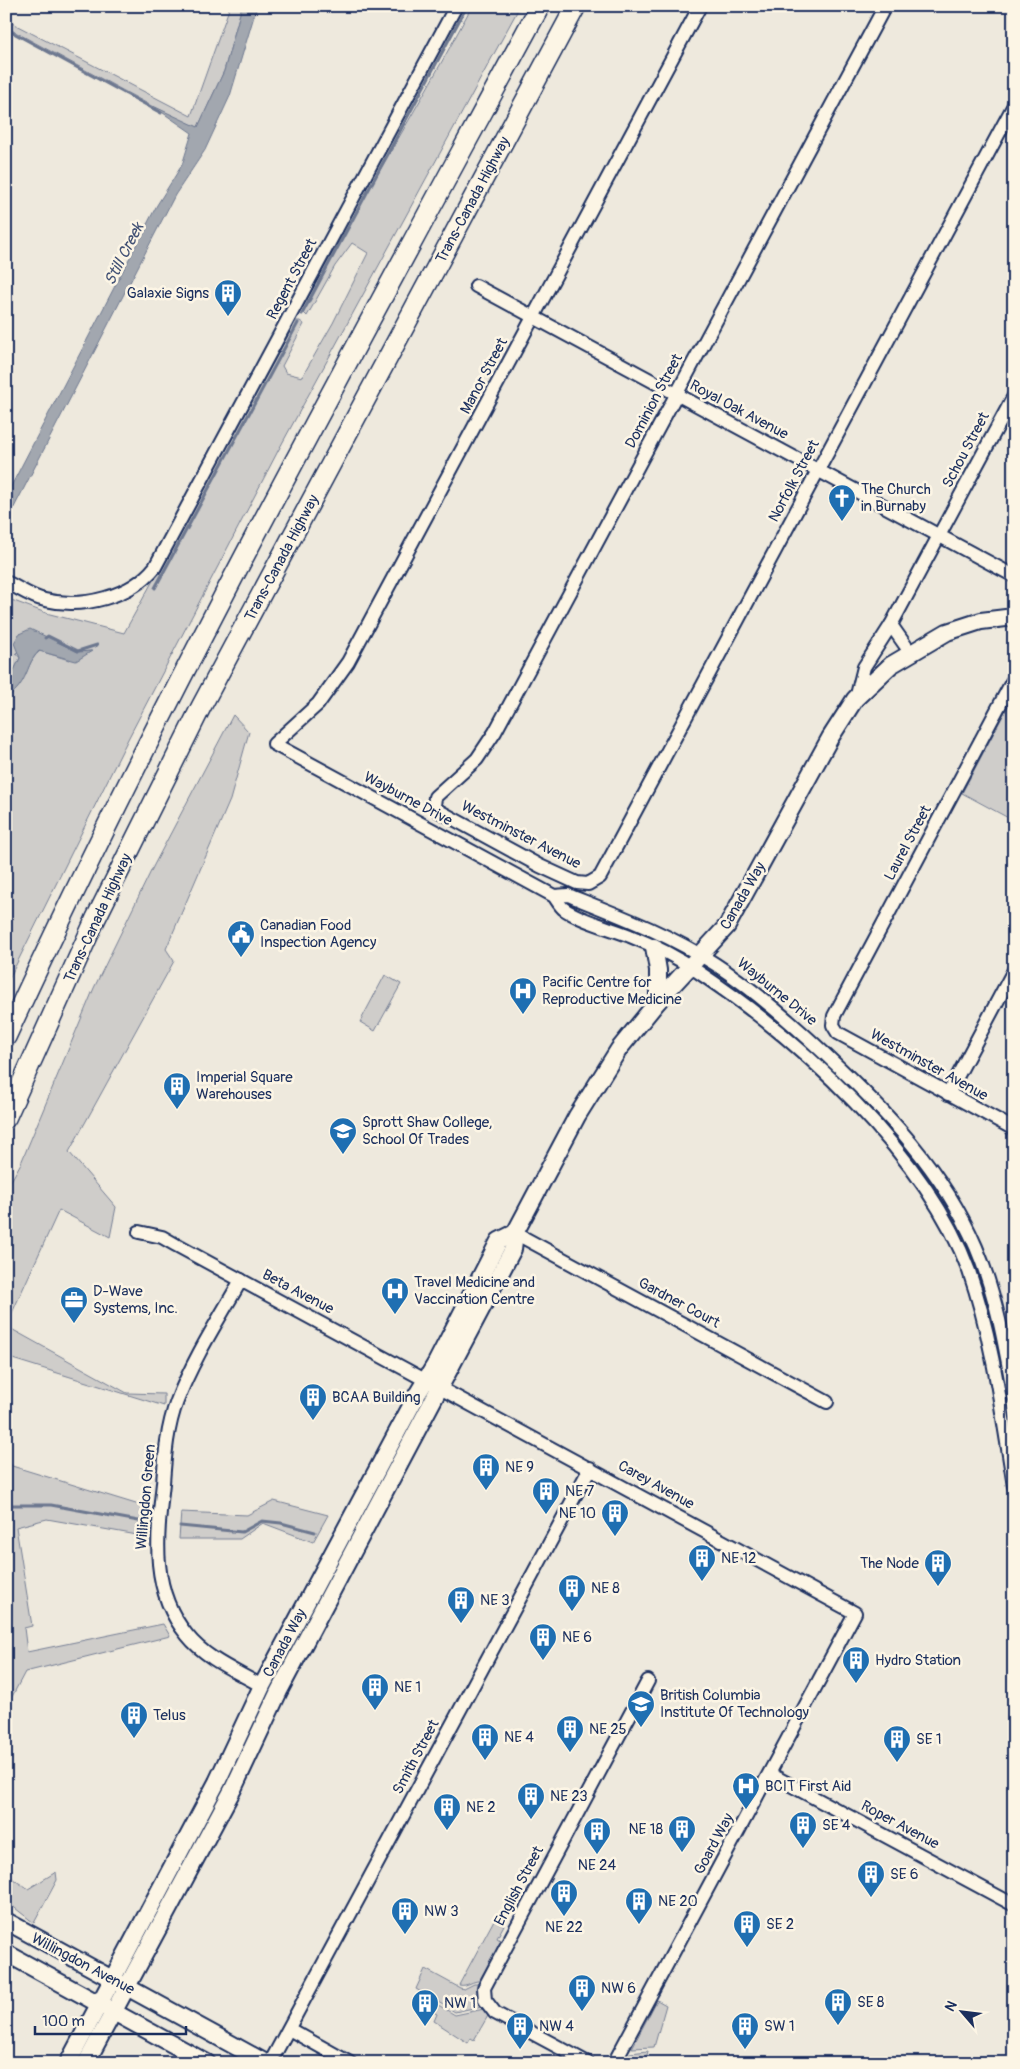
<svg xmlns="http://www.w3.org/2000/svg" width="1020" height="2069" font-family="Pangolin,sans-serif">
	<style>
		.green { fill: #cfcdca; stroke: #757e94 }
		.water { fill: #a2a7af; stroke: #6c778f }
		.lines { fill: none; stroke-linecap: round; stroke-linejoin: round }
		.stream { stroke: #6c778f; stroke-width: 3 }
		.minor-casing { stroke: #1b2f5e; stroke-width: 16 }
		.major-casing { stroke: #1b2f5e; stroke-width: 20 }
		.highway-casing { stroke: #1b2f5e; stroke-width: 22 }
		.minor { stroke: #fcf5e5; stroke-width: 12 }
		.major { stroke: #fcf5e5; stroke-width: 16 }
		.highway { stroke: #fcf5e5; stroke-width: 19 }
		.labels { text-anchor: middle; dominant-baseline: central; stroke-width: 5; stroke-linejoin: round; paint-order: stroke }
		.street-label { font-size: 15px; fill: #1b2f5e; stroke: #fcf5e5 }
		.poi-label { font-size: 15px; fill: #1b2f5e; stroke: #fcf5e5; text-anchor: start }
		.water-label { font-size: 16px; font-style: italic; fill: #445376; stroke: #fcf5e5 }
	</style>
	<rect width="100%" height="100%" fill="#eee9dd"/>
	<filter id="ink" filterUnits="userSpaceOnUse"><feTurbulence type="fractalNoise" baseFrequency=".02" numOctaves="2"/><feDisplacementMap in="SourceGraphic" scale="10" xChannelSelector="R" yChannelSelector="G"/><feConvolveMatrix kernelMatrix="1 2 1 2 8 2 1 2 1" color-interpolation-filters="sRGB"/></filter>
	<g filter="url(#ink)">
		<!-- green -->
		<g class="green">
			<polygon points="230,6 242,6 224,71 198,127 170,116 6,27 8,21 191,116"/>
			<path d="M472,6H520L278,451L128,739L6,985V699C12,694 18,689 22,681C29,670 29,660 40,651L69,660L91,651L78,652L48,636L16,653L20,658L6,687V598L46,613L124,633L296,321H300L304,324L282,366L286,373L302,377L333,323L368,253L352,243L335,266L307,316L301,310C356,208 418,109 472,6Z"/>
			<polygon points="1008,706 1014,709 1014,821 962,793"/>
			<polygon points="233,715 249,732 230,800 166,949 174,961 69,1152 116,1207 110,1237 59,1210 6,1326 127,1393 164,1394 164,1406 6,1357 6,1190 21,1163 94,988 154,865"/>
			<polygon points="385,975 401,984 375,1031 360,1022"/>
			<polygon points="6,1456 12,1466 149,1508 143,1536 47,1519 16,1527 32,1626 24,1628 27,1652 163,1624 170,1636 25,1672 6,1708"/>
			<polygon points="274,1501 328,1515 313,1542 263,1523 240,1539 179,1539 181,1512 247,1515"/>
			<polygon points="6,1868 13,1879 28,1889 56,1872 57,1880 34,1923 6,1901"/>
			<path d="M494,1920L504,1925L497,1938L502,1941L481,1981C472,1980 468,1987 459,1985Z"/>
			<polygon points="425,1969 460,1988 464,1989 474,1984 480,1984 482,2006 455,2012 416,1989"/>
			<polygon points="430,2000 455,2015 484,2009 489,2014 474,2040 471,2038 468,2043 434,2021 437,2014 426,2008"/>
			<polygon points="657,2000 666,2005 654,2047 632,2048"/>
			<polygon points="648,2051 645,2063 624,2063 630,2053"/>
		</g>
		<!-- water -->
		<g class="water">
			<polygon points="242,6 257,6 230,96 205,150 175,195 6,523 6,496 157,205 182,165 192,133 153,106 198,127 224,71"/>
			<path d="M30,629L78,652L92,651L76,661L39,651C29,661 29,670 22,682C18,689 12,694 6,699V687L20,658L14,643L19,634Z"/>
		</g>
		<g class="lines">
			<!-- stream -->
			<g class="stream">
				<polyline points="8,30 161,113"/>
				<polyline points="302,314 467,6"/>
				<polyline points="155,588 298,323"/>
				<polyline points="45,638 48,636 78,651 97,645"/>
				<polyline points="6,1505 51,1505 144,1522"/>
				<polyline points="180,1526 242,1532 262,1521 281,1523 315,1532"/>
			</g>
			<!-- minor casing -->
			<g class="minor-casing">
				<g id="minor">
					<path d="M700,6L348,662L318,704L274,744L554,896C557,900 560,906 564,909C581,921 611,928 630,936C653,945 677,957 697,971C799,1039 926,1154 969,1271C993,1340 1002,1414 1014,1486"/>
					<polyline points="885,6 495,732 477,759 435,797 434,806 439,811 540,866 577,883 588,884 600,877 1014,105"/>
					<polyline points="476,286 1014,576"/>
					<path d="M6,582C19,588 31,597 45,600C82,609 131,597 155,567L456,6"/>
					<polyline points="891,625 910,652"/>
					<polyline points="1014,678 834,1016 833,1025 838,1033 1014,1129"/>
					<polyline points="856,699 864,667 891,625 1014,396"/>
					<path d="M554,896L568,895C618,915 669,934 715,964C755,990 791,1022 826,1055C886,1111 943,1170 976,1247C996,1294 1005,1345 1014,1396"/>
					<polyline points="948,1094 1014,970"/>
					<polyline points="139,1232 162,1237 176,1245 855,1613 614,2063"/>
					<polyline points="515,1233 827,1402"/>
					<path d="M241,1280C219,1319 193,1359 177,1401C167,1427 165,1455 163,1483C157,1537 150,1590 187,1635C206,1659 236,1671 262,1686"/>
					<polyline points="770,1774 1014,1905"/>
					<polyline points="289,2029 350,2063"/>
					<polyline points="270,2063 590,1468"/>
					<polyline points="588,2063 495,2013 485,2000 484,1988 648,1681"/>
				</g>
			</g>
			<!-- major casing -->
			<g class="major-casing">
				<g id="major">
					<polyline points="654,947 658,970 658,1001"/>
					<polyline points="6,1921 266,2063"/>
					<polyline points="6,1953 207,2063"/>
					<polyline points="68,2063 217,1782 262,1686 418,1393 435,1365 499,1241 515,1233"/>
					<polyline points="86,2063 233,1789 279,1691 513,1249 515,1233 577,1116 619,1049 658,1001 727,926 830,738 855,699 891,665 947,632 981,621 1014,617"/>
				</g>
			</g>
			<!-- highway casing -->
			<g class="highway-casing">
				<g id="highway">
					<path d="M6,1037C168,685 356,347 540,6"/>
					<polyline points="6,1118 96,918 201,707 576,6"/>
				</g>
			</g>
			<!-- minor -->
			<use href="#minor" class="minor"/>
			<!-- major -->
			<use href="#major" class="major"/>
			<!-- highway -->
			<use href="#highway" class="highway"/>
		</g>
	</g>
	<!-- icons -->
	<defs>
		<g id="building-pin" transform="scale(1.4375)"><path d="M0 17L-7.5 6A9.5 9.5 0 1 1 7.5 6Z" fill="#1f6fb2" stroke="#fcf5e5"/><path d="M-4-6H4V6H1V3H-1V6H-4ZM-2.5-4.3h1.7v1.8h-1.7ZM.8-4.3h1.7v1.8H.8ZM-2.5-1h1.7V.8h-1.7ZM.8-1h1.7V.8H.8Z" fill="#fff"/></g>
		<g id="church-pin" transform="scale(1.4375)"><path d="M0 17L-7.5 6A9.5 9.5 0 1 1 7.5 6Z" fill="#1f6fb2" stroke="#fcf5e5"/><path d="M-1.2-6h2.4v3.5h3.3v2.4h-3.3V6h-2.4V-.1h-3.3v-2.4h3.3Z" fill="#fff"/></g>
		<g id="civic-pin" transform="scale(1.4375)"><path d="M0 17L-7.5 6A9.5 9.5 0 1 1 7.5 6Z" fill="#1f6fb2" stroke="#fcf5e5"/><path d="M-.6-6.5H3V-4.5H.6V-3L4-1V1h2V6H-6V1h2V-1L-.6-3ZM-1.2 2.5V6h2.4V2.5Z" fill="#fff"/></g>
		<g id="hospital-pin" transform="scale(1.4375)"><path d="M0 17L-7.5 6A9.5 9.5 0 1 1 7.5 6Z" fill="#1f6fb2" stroke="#fcf5e5"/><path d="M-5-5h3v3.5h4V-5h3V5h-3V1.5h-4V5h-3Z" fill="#fff"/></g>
		<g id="university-pin" transform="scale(1.4375)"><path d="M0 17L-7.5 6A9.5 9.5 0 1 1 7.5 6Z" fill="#1f6fb2" stroke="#fcf5e5"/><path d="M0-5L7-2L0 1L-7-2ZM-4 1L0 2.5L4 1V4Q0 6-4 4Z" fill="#fff"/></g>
		<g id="office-pin" transform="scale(1.4375)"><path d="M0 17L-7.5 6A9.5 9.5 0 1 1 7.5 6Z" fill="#1f6fb2" stroke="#fcf5e5"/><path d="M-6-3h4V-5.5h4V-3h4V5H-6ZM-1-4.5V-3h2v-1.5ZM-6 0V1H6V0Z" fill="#fff"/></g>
	</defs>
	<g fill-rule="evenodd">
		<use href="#building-pin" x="228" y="293"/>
		<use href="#church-pin" x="842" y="498"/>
		<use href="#civic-pin" x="241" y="934"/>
		<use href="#hospital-pin" x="523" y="991"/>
		<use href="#building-pin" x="177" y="1086"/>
		<use href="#university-pin" x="343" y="1131"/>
		<use href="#hospital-pin" x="395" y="1291"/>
		<use href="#office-pin" x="74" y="1300"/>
		<use href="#building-pin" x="313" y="1397"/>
		<use href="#building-pin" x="486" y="1467"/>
		<use href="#building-pin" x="546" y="1491"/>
		<use href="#building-pin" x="615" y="1513"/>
		<use href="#building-pin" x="702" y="1558"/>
		<use href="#building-pin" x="938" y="1563"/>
		<use href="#building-pin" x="572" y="1588"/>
		<use href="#building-pin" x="461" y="1600"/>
		<use href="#building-pin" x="543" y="1637"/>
		<use href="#building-pin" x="856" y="1660"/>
		<use href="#building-pin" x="375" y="1687"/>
		<use href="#university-pin" x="641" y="1704"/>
		<use href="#building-pin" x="134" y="1715"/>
		<use href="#building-pin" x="570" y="1729"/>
		<use href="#building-pin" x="485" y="1737"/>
		<use href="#building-pin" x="897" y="1739"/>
		<use href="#hospital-pin" x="746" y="1786"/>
		<use href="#building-pin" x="531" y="1796"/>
		<use href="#building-pin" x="447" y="1807"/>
		<use href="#building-pin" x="803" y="1825"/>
		<use href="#building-pin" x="682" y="1829"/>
		<use href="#building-pin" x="597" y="1831"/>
		<use href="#building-pin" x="871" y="1874"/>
		<use href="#building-pin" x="564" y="1893"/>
		<use href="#building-pin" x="639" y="1901"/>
		<use href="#building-pin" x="405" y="1911"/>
		<use href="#building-pin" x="747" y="1924"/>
		<use href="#building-pin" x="582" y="1988"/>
		<use href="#building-pin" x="838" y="2002"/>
		<use href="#building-pin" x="425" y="2003"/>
		<use href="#building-pin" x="520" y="2026"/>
		<use href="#building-pin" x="745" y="2026"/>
	</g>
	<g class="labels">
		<!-- street labels -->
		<g class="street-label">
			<text transform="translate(473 200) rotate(-62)">Trans-Canada Highway</text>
			<text transform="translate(292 279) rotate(-62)">Regent Street</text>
			<text transform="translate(484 376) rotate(-62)">Manor Street</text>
			<text transform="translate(654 401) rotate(-62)">Dominion Street</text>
			<text transform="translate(739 410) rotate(28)">Royal Oak Avenue</text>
			<text transform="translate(966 450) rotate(-62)">Schou Street</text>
			<text transform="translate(794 481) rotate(-62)">Norfolk Street</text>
			<text transform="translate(282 558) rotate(-62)">Trans-Canada Highway</text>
			<text transform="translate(408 799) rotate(28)">Wayburne Drive</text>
			<text transform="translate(521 835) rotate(27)">Westminster Avenue</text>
			<text transform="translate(908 843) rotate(-62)">Laurel Street</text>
			<text transform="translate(743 896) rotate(-60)">Canada Way</text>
			<text transform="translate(98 918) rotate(-65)">Trans-Canada Highway</text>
			<text transform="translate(777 992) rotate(39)">Wayburne Drive</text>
			<text transform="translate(929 1065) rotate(29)">Westminster Avenue</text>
			<text transform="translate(298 1292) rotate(28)">Beta Avenue</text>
			<text transform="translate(679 1303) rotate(28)">Gardner Court</text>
			<text transform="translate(656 1485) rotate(29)">Carey Avenue</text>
			<text transform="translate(146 1497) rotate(-85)">Willingdon Green</text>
			<text transform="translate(285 1643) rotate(-62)">Canada Way</text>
			<text transform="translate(416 1757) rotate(-62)">Smith Street</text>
			<text transform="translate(900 1825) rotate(28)">Roper Avenue</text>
			<text transform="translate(714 1844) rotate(-62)">Goard Way</text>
			<text transform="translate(519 1886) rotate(-62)">English Street</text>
			<text transform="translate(83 1964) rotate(28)">Willingdon Avenue</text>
		</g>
		<!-- poi labels -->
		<g class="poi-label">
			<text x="209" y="293" text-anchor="end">Galaxie Signs</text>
			<text x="861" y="489">The Church<tspan x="861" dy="17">in Burnaby</tspan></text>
			<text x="260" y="925">Canadian Food<tspan x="260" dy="17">Inspection Agency</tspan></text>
			<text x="542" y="982">Pacific Centre for<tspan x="542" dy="17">Reproductive Medicine</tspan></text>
			<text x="196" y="1077">Imperial Square<tspan x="196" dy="17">Warehouses</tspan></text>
			<text x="362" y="1122">Sprott Shaw College,<tspan x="362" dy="17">School Of Trades</tspan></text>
			<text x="414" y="1282">Travel Medicine and<tspan x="414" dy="17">Vaccination Centre</tspan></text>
			<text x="93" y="1291">D-Wave<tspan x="93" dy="17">Systems, Inc.</tspan></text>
			<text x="332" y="1397">BCAA Building</text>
			<text x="505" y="1467">NE 9</text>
			<text x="565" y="1491">NE 7</text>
			<text x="596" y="1513" text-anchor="end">NE 10</text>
			<text x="721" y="1558">NE 12</text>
			<text x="919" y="1563" text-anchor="end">The Node</text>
			<text x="591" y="1588">NE 8</text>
			<text x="480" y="1600">NE 3</text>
			<text x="562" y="1637">NE 6</text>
			<text x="875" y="1660">Hydro Station</text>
			<text x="394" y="1687">NE 1</text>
			<text x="660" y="1695">British Columbia<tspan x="660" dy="17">Institute Of Technology</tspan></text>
			<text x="153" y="1715">Telus</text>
			<text x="589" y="1729">NE 25</text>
			<text x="504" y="1737">NE 4</text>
			<text x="916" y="1739">SE 1</text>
			<text x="765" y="1786">BCIT First Aid</text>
			<text x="550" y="1796">NE 23</text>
			<text x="466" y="1807">NE 2</text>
			<text x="822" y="1825">SE 4</text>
			<text x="663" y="1829" text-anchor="end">NE 18</text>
			<text x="597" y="1865" text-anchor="middle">NE 24</text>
			<text x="890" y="1874">SE 6</text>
			<text x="658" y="1901">NE 20</text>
			<text x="424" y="1911">NW 3</text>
			<text x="766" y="1924">SE 2</text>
			<text x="564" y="1927" text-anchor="middle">NE 22</text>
			<text x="601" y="1988">NW 6</text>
			<text x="857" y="2002">SE 8</text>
			<text x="444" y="2003">NW 1</text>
			<text x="539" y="2026">NW 4</text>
			<text x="764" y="2026">SW 1</text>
		</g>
		<!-- water labels -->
		<g class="water-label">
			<text transform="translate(124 254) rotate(-63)">Still Creek</text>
		</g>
	</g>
	<!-- margin -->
	<rect width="1020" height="2069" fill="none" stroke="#fcf5e5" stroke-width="25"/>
	<rect x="12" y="12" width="995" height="2044" fill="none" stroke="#1b2f5e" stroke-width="2" filter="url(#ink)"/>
	<!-- north arrow -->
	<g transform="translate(962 2012) rotate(298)" stroke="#fcf5e5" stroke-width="4" paint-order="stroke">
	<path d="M0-4L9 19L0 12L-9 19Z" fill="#1b2f5e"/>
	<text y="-8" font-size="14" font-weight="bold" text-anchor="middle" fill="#1b2f5e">N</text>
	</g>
	<!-- scale -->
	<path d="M35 2026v8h151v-8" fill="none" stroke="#1b2f5e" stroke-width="2.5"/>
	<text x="42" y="2026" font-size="15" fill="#1b2f5e" stroke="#fcf5e5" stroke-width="4" paint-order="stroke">100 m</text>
</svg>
